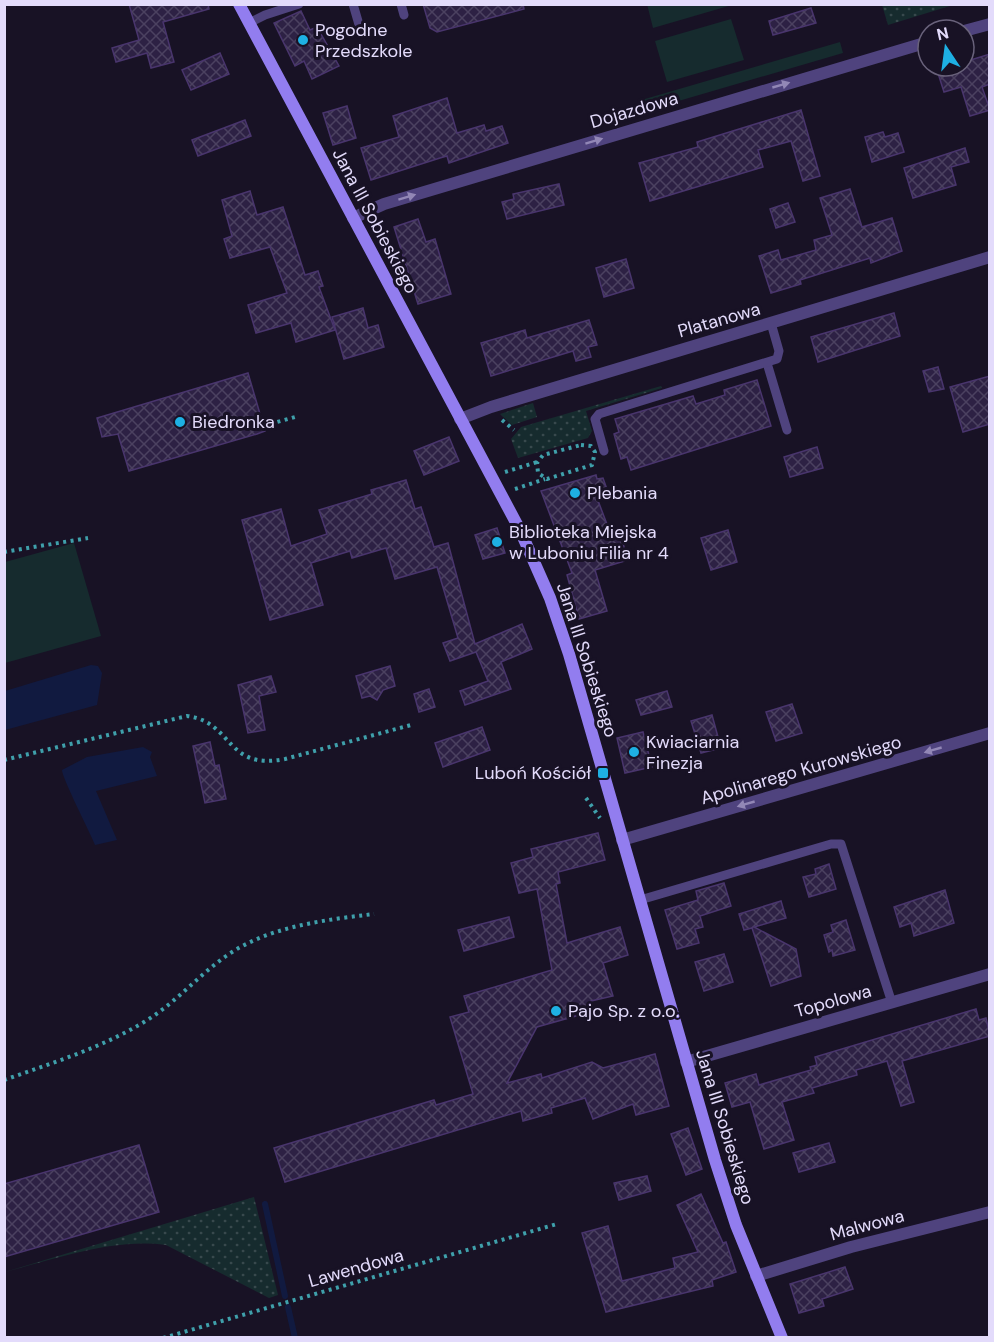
<svg xmlns="http://www.w3.org/2000/svg" width="994" height="1342" font-family="'DM Sans',sans-serif">
	<style>
		.grass { fill: url(#grass-dots) }
		.pitch { fill: #162b2e }
		.water { fill: #111a40 }
		.lines { fill: none; stroke-linecap: round; stroke-linejoin: round }
		.stream { stroke: #111a40; stroke-width: 6 }
		.building { fill: url(#building-cross-hatch); stroke: #49356d; stroke-width: 1.5 }
		.path { stroke: #3fa0ab; stroke-width: 4; stroke-dasharray: 3 4.5; stroke-linecap: butt }
		.lane { stroke: #4f437e; stroke-width: 9 }
		.street { stroke: #4f437e; stroke-width: 12 }
		.secondary { stroke: #927def; stroke-width: 12 }
		.oneway { fill: #9287b6 }
		.poi-dot { fill: #1eb0e3; stroke: #181225; stroke-width: 2 }
		.labels { text-anchor: middle; dominant-baseline: central; stroke-width: 6; stroke-linejoin: round; paint-order: stroke }
		.poi-label { font-size: 18px; fill: #e3dbfb; stroke: #181225; text-anchor: start }
		.street-label { font-size: 18px; fill: #e3dbfb; stroke: #181225 }
	</style>
	<defs>
		<pattern id="grass-dots" width="8" height="8" patternUnits="userSpaceOnUse" patternTransform="scale(1.5)"><rect width="8" height="8" fill="#162b2e"/><path d="M2 2h.1M6 6h.1" fill="none" stroke="#38494d" stroke-width="1.8" stroke-linecap="round"/></pattern>
		<pattern id="building-cross-hatch" width="8" height="8" patternUnits="userSpaceOnUse" patternTransform="scale(1.5)"><rect width="8" height="8" fill="#2d2144"/><path d="M0 0l8 8M0 8l8-8" fill="none" stroke="#4b4160"/></pattern>
	</defs>
	<rect width="100%" height="100%" fill="#181225"/>
	<!-- grass -->
	<g class="grass">
		<polygon points="882,5 882,4 953,5 888,25"/>
		<polygon points="661,386 662,388 586,411 592,431 588,438 518,458 511,439 521,427"/>
		<polygon points="533,403 537,417 512,425 500,414"/>
		<path d="M254,1197L278,1295L269,1298L166,1245C113,1238 56,1259 5,1272Z"/>
	</g>
	<!-- pitch -->
	<g class="pitch">
		<polygon points="647,4 732,4 732,5 653,28"/>
		<polygon points="731,19 744,60 667,82 655,41"/>
		<polygon points="840,42 843,53 641,112 638,101"/>
		<polygon points="74,543 101,636 5,663 5,562"/>
	</g>
	<!-- water -->
	<g class="water">
		<polygon points="91,665 98,666 102,673 97,705 5,730 5,691"/>
		<path d="M143,747L152,752L150,757L157,776L96,791L117,840L95,845C90,832 62,778 62,770L87,757Z"/>
	</g>
	<g class="lines">
		<!-- stream -->
		<g class="stream">
			<polyline points="265,1204 285,1296"/>
			<polyline points="288,1307 295,1338"/>
		</g>
	</g>
	<!-- building -->
	<g class="building">
		<polygon points="129,4 208,4 209,9 163,22 174,62 151,68 147,53 116,62 112,48 139,40"/>
		<polygon points="423,4 523,4 524,9 437,32 430,28"/>
		<polygon points="811,8 816,23 773,35 769,21"/>
		<polygon points="301,11 310,30 317,27 339,66 312,79 304,61 295,66 274,23"/>
		<polygon points="220,53 229,74 191,90 182,70"/>
		<polygon points="990,54 990,84 982,87 990,110 970,116 961,87 944,92 937,70 964,66 964,62"/>
		<polygon points="447,98 457,133 484,125 486,131 502,126 508,143 449,163 447,156 440,158 371,180 361,148 399,137 393,116"/>
		<polygon points="347,106 356,138 333,145 323,113"/>
		<polygon points="801,110 820,176 803,181 791,141 758,150 763,167 650,201 639,163 698,147 697,142"/>
		<polygon points="245,120 251,136 198,156 192,140"/>
		<polygon points="883,132 885,137 898,133 904,152 872,162 865,137"/>
		<polygon points="965,148 969,162 951,167 956,185 913,198 904,168"/>
		<polygon points="559,184 564,205 507,219 502,202 514,199 513,194"/>
		<polygon points="850,189 862,227 892,218 902,251 871,263 870,258 800,280 801,284 771,293 759,256 778,250 781,260 816,250 814,240 832,235 820,198"/>
		<polygon points="250,191 257,215 283,207 305,275 318,271 323,286 319,287 335,330 296,342 291,323 256,333 248,305 287,293 270,247 230,258 224,239 232,236 222,200"/>
		<polygon points="788,203 795,222 776,228 770,209"/>
		<polygon points="418,219 426,242 435,239 451,294 418,304 394,227"/>
		<polygon points="626,259 634,288 604,297 596,268"/>
		<polygon points="363,308 368,328 378,325 384,347 344,359 332,317"/>
		<polygon points="894,313 900,336 818,362 811,337"/>
		<polygon points="589,320 597,345 588,347 591,357 576,361 573,351 491,376 481,343 525,330 527,338"/>
		<polygon points="938,367 944,389 929,392 923,371"/>
		<polygon points="248,373 265,431 257,434 129,471 118,434 102,437 97,418"/>
		<polygon points="990,376 990,424 963,432 950,387"/>
		<polygon points="757,380 771,426 631,470 627,457 621,459 614,434 619,432 615,419 693,396 696,404 725,395 724,390"/>
		<polygon points="449,437 459,461 424,475 414,451"/>
		<polygon points="817,447 823,468 790,477 784,457"/>
		<polygon points="596,475 597,479 603,478 609,495 597,498 613,540 621,537 628,560 595,570 607,611 579,619 567,575 572,573 541,491"/>
		<polygon points="406,480 415,509 421,507 434,547 448,543 475,644 522,624 532,649 501,662 511,689 465,705 460,691 488,681 476,652 450,661 443,643 458,638 437,567 395,579 386,548 352,558 350,551 311,563 323,605 270,620 242,520 281,509 291,546 327,534 319,510 372,494 371,490"/>
		<polygon points="497,528 505,553 483,559 475,535"/>
		<polygon points="728,530 737,562 711,570 701,538"/>
		<polygon points="390,666 395,686 383,690 377,700 370,696 362,698 356,676"/>
		<polygon points="271,676 276,692 259,696 265,730 248,733 238,685"/>
		<polygon points="429,689 435,707 419,712 414,694"/>
		<polygon points="667,691 672,707 641,715 636,700"/>
		<polygon points="792,704 802,733 776,741 766,712"/>
		<polygon points="712,715 721,748 701,753 691,721"/>
		<polygon points="482,727 490,750 443,767 435,743"/>
		<polygon points="643,732 652,767 625,773 617,738"/>
		<polygon points="210,742 215,766 219,765 226,799 205,803 193,746"/>
		<polygon points="598,833 605,860 558,872 560,883 556,884 567,943 620,927 628,955 603,963 613,996 591,1001 588,1008 576,1016 537,1027 507,1083 541,1074 542,1078 592,1062 603,1068 655,1054 669,1106 636,1115 633,1104 593,1119 585,1098 551,1108 552,1113 523,1121 521,1111 285,1182 274,1148 434,1100 436,1105 473,1094 450,1017 469,1012 464,996 552,970 537,889 519,893 511,863 533,857 531,849"/>
		<polygon points="829,864 836,889 809,897 803,877 816,874 815,869"/>
		<polygon points="724,883 731,906 700,916 703,927 695,929 699,943 677,949 665,910 698,900 696,891"/>
		<polygon points="945,890 954,923 914,936 911,923 900,927 894,907"/>
		<polygon points="781,901 786,918 754,927 796,949 801,976 771,986 752,928 744,930 739,914"/>
		<polygon points="509,917 514,937 464,951 458,930"/>
		<polygon points="846,920 855,950 833,956 832,950 829,952 824,935 833,932 831,925"/>
		<polygon points="724,954 733,982 704,991 695,962"/>
		<polygon points="976,1009 979,1020 986,1018 990,1036 902,1061 914,1102 901,1106 887,1061 856,1070 857,1075 812,1088 814,1093 782,1102 794,1140 764,1149 750,1102 732,1107 725,1083 756,1074 759,1085 811,1070 810,1067 817,1065 815,1057"/>
		<polygon points="688,1128 702,1169 686,1175 671,1134"/>
		<polygon points="829,1143 835,1162 799,1172 793,1153"/>
		<polygon points="139,1145 159,1212 4,1257 4,1184"/>
		<polygon points="647,1176 651,1191 619,1200 614,1183"/>
		<polygon points="701,1194 723,1243 726,1242 736,1272 712,1280 713,1286 606,1312 582,1233 608,1226 622,1281 675,1268 673,1258 698,1252 677,1205"/>
		<polygon points="845,1267 853,1289 822,1299 824,1306 799,1313 790,1284"/>
	</g>
	<g class="lines">
		<!-- path -->
		<g class="path">
			<polyline points="502,420 514,430"/>
			<polyline points="263,426 295,417"/>
			<polygon points="581,445 591,446 595,452 592,465 547,479 538,473 537,463 543,455"/>
			<polyline points="505,472 537,462"/>
			<polyline points="515,489 545,479"/>
			<polyline points="4,552 88,538"/>
			<path d="M4,760L187,716C234,722 225,771 285,759L411,725"/>
			<polyline points="586,798 600,818"/>
			<path d="M4,1080C52,1063 101,1048 144,1022C173,1005 195,979 222,959C264,927 323,920 374,914"/>
			<polyline points="163,1338 557,1224"/>
		</g>
		<!-- lane -->
		<g class="lane">
			<polyline points="353,4 360,28"/>
			<polyline points="401,4 404,15"/>
			<polyline points="249,23 265,15 299,4"/>
			<polyline points="767,363 787,430"/>
			<polyline points="604,451 595,419 599,414 777,359 779,351 771,323"/>
			<polyline points="640,900 831,844 841,844 892,1003"/>
		</g>
		<!-- street -->
		<g class="street">
			<polyline points="964,31 990,24"/>
			<polyline points="353,218 384,204 928,42"/>
			<polyline points="460,419 491,407 990,257"/>
			<polyline points="622,840 990,733"/>
			<polyline points="686,1062 990,974"/>
			<polyline points="756,1276 851,1247 990,1212"/>
		</g>
		<!-- secondary -->
		<polyline class="secondary" points="239,4 520,530 550,598 569,654 715,1160 736,1225 782,1338"/>
	</g>
	<!-- one-way arrows -->
	<defs><path id="oneway-solid" d="M-6-.8H1V-3.2L6.5 0L1 3.2V.8H-6Z" transform="scale(1.5)"/></defs>
	<g class="oneway">
		<use href="#oneway-solid" transform="translate(781 85) rotate(-16)"/>
		<use href="#oneway-solid" transform="translate(594 141) rotate(-17)"/>
		<use href="#oneway-solid" transform="translate(407 197) rotate(-17)"/>
		<use href="#oneway-solid" transform="translate(933 750) rotate(164)"/>
		<use href="#oneway-solid" transform="translate(746 804) rotate(164)"/>
	</g>
	<!-- markers -->
	<g class="poi-dot">
		<circle cx="303" cy="40" r="6"/>
		<circle cx="180" cy="422" r="6"/>
		<circle cx="575" cy="493" r="6"/>
		<circle cx="497" cy="542" r="6"/>
		<circle cx="634" cy="752" r="6"/>
		<rect x="597" y="767" width="12" height="12" rx="3"/>
		<circle cx="556" cy="1011" r="6"/>
	</g>
	<g class="labels">
		<!-- poi labels -->
		<g class="poi-label">
			<text x="315" y="30">Pogodne<tspan x="315" dy="21">Przedszkole</tspan></text>
			<text x="192" y="422">Biedronka</text>
			<text x="587" y="493">Plebania</text>
			<text x="509" y="532">Biblioteka Miejska<tspan x="509" dy="21">w Luboniu Filia nr 4</tspan></text>
			<text x="646" y="742">Kwiaciarnia<tspan x="646" dy="21">Finezja</tspan></text>
			<text x="591" y="773" text-anchor="end">Luboń Kościół</text>
			<text x="568" y="1011">Pajo Sp. z o.o.</text>
		</g>
		<!-- street labels -->
		<g class="street-label">
			<text transform="translate(634 110) rotate(-16)">Dojazdowa</text>
			<text transform="translate(375 221) rotate(62)">Jana III Sobieskiego</text>
			<text transform="translate(719 320) rotate(-16)">Platanowa</text>
			<text transform="translate(587 660) rotate(72)">Jana III Sobieskiego</text>
			<text transform="translate(801 770) rotate(-16)">Apolinarego Kurowskiego</text>
			<text transform="translate(833 1001) rotate(-16)">Topolowa</text>
			<text transform="translate(725 1127) rotate(73)">Jana III Sobieskiego</text>
			<text transform="translate(867 1225) rotate(-15)">Malwowa</text>
			<text transform="translate(356 1268) rotate(-16)">Lawendowa</text>
		</g>
	</g>
	<!-- border -->
	<rect width="994" height="1342" fill="none" stroke="#e3dbfb" stroke-width="12"/>
	<!-- north arrow -->
	<g transform="translate(946 48) rotate(347)"><circle r="28" fill="#181225" stroke="#69627b" stroke-width="1.5"/>
	<path d="M0-4.5L10 22L0 15L-10 22Z" fill="#1eb0e3"/>
	<text y="-9" font-size="16" font-weight="bold" text-anchor="middle" fill="#e3dbfb">N</text>
	</g>
</svg>
